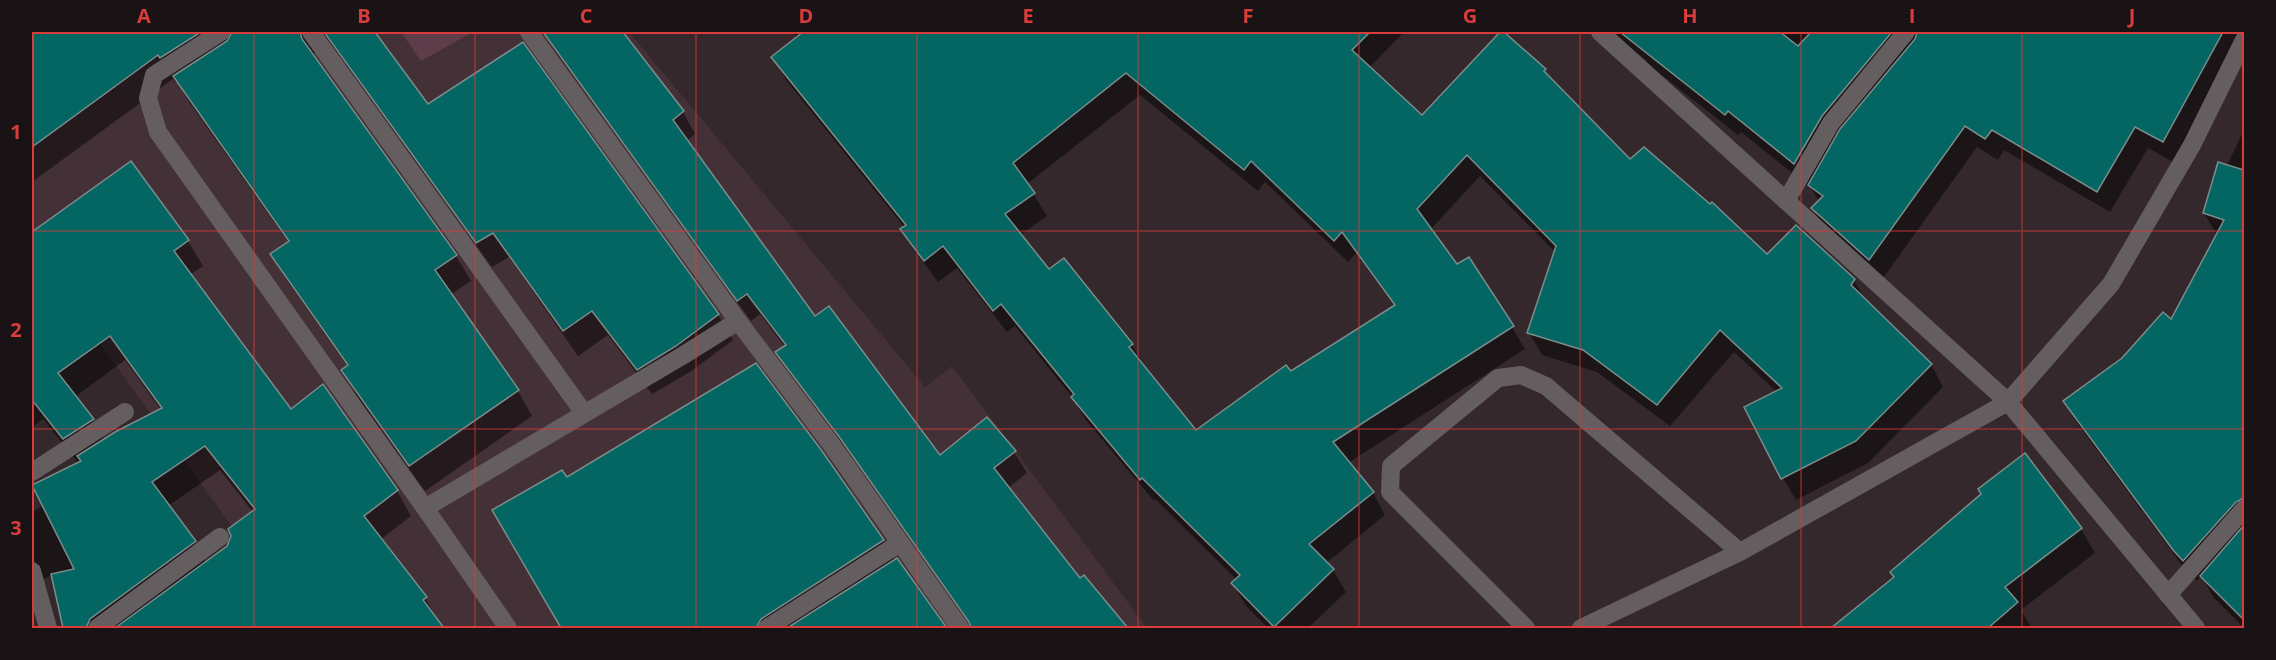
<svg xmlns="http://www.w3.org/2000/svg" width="2276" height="660" font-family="'Open Sans',sans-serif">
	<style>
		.built { fill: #443037 }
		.green { fill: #5e3c49 }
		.shadow { fill: #0007; fill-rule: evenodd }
		.building { fill: #036663; stroke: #7b8d8b; stroke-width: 1.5; fill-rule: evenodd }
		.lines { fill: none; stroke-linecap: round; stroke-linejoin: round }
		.minor { stroke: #655e60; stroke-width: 18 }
		.grid { fill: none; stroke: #da3c3c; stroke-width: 1.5; stroke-opacity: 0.55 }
		.neatline { fill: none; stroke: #da3c3c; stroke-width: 2 }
		.grid-label { font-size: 20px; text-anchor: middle; font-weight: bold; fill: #da3c3c }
	</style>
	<rect width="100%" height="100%" fill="#35282d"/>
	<!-- built -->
	<polygon class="built" points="35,32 629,32 925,387 952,366 1147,628 305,628 32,249 32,34"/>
	<!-- green -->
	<polygon class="green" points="401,32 473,32 421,61"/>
	<!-- shadow -->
	<g class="shadow">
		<polygon points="32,32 373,32 427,106 522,44 718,315 733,340 690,372 652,394 608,335 578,356 509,257 492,267 336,51 331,46 319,48 314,54 315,59 456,256 471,281 450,295 518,391 532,416 425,491 357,396 343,371 348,367 286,279 272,254 289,243 189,102 177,81 175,82 173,79 32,182"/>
		<polygon points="544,32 621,32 683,112 695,134 686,141 815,318 940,458 1014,452 1027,473 1008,488 1080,580 1083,577 1126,628 990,628 986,623 973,628 854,459 790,373 777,352 785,347 760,314 751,321 556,52"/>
		<path d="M793,32H1404L1369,68L1422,117L1502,32L1545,70L1549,78L1630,161L1767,256L1854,280L1867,303L1931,364L1943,387L1868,463L1796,500L1783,478L1777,392L1734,352L1670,426L1597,372L1542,355L1529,332L1556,253L1480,176L1430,230L1457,266L1512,327L1525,349L1348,463L1373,493L1385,515L1326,563L1333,570L1346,592L1308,628H1268L1246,606L1233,584L1237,580L1155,499L1154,501L1085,419L1073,398L1015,326L1007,332L957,268L938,282L915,251L902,229L905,228L786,80L773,57L798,38ZM1140,95L1258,191L1265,182L1348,262L1356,253L1395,307L1196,432L1145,367L1132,345L1049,271L1020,235L1047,216L1027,184Z"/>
		<polygon points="1608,32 2236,32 2242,40 2175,163 2148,148 2110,212 2004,150 1998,160 1977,147 1881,281 1825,230 1813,208 1819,202 1808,182 1807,185 1741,132 1738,135 1649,65 1645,59"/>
		<polygon points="2244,130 2244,628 2214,598 2201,576 2197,581 2187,572 2077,423 2065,402 2171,322 2217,235 2204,213"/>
		<path d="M131,163L188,241L203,266L190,275L290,411L397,491L411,516L380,540L425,598L442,628H64L53,574L32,586V512L44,505L79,464L43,419L33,427L32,424V234ZM125,360L161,410L105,440L93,419L75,397ZM220,470L253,512L228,547L206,563L194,542L168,506Z"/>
		<polygon points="2024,455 2081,529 2095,553 2021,610 2031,627 1833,628 1895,578"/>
		<polygon points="566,479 883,540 895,561 944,628 563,628 494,511"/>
	</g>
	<!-- building -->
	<g class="building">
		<polygon points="32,32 201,32 160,58 158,55 32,147"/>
		<polygon points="232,32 300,32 302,39 457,255 435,270 519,390 409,466 341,370 348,365 270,254 289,241 173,76 227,41"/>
		<polygon points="324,32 375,32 428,104 523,42 719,314 676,346 637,370 592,311 563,331 493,233 476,243"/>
		<polygon points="543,32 623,32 684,111 673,120 815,316 829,306 940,455 987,417 1016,451 994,468 1080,578 1084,575 1128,628 971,628 969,622 840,438 775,352 786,345 747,294 737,301"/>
		<path d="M803,32H1370L1352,50L1422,115L1500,32H1504L1546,69L1544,71L1630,159L1644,147L1710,204L1712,202L1767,254L1796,225L1855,279L1851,285L1932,364L1856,441L1781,479L1744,407L1782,388L1720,330L1657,405L1583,350L1527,333L1556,246L1467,155L1417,209L1457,264L1469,257L1514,326L1333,442L1374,492L1309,544L1334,569L1274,627L1231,583L1240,575L1142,478L1140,480L1071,397L1074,394L1001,304L993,311L943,246L924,261L900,229L906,225L771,57ZM1126,73L1244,170L1251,161L1334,241L1342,232L1395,305L1291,371L1286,365L1196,430L1129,347L1133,344L1064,258L1049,269L1005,214L1035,193L1013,163Z"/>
		<polygon points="1620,32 1780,32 1798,46 1811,32 1892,32 1822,116 1794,164 1728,111 1725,115"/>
		<polygon points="1917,32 2223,32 2163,142 2135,127 2097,192 1992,130 1985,139 1965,126 1869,260 1811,208 1823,196 1808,185 1840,129 1915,39"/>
		<polygon points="131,161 189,240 174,251 291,409 323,384 398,490 364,516 427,597 423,600 444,628 115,628 227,546 231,536 228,529 255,509 205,446 152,482 196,541 90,619 86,628 63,628 51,574 74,569 32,485 81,461 77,456 115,432 162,408 110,336 58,373 94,419 63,439 32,400 32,232"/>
		<polygon points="2218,162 2244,170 2244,498 2236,502 2183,561 2173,550 2063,401 2122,358 2163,312 2171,319 2224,220 2203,213"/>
		<polygon points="756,363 822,451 884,540 761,619 756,628 561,628 492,510 562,470 567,477"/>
		<polygon points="2025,453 2082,528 2005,587 2018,602 1988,628 1831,628 1894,577 1890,572 1981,494 1978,489"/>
		<polygon points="2244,525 2244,620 2200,576"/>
		<polygon points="897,558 947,628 787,628"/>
	</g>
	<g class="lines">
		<!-- minor -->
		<g class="minor">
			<polyline points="221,32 154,75 148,98 158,132 425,508"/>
			<polyline points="311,32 584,413"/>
			<polyline points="529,32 738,321"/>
			<polyline points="1600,32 2008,402 2196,628"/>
			<polyline points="1786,201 1831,123 1906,32"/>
			<polyline points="32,472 125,412"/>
			<polyline points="32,571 48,628"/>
			<polyline points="2168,595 2244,509"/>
			<polyline points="97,628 220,537"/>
			<polyline points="508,628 425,508 682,356 738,321 831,444 960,628"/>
			<polyline points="767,628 900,543"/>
			<polyline points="1526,628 1390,492 1391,466 1498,378 1521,375 1546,386 1740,552"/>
			<polyline points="1581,628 1740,552 2008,402 2111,284 2192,145 2244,40"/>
		</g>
	</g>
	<!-- grid -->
	<path class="grid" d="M254,32V628M475,32V628M696,32V628M917,32V628M1138,32V628M1359,32V628M1580,32V628M1801,32V628M2022,32V628M32,231H2244M32,429H2244"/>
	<!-- border -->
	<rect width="2276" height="660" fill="none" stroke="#191315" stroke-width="66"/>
	<rect x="33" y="33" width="2210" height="594" class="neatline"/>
	<g class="grid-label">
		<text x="144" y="23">A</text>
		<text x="364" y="23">B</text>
		<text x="586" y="23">C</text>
		<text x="806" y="23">D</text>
		<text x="1028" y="23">E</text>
		<text x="1248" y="23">F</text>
		<text x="1470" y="23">G</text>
		<text x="1690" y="23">H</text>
		<text x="1912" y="23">I</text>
		<text x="2132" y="23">J</text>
		<text x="16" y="139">1</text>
		<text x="16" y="337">2</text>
		<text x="16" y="535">3</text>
	</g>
</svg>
